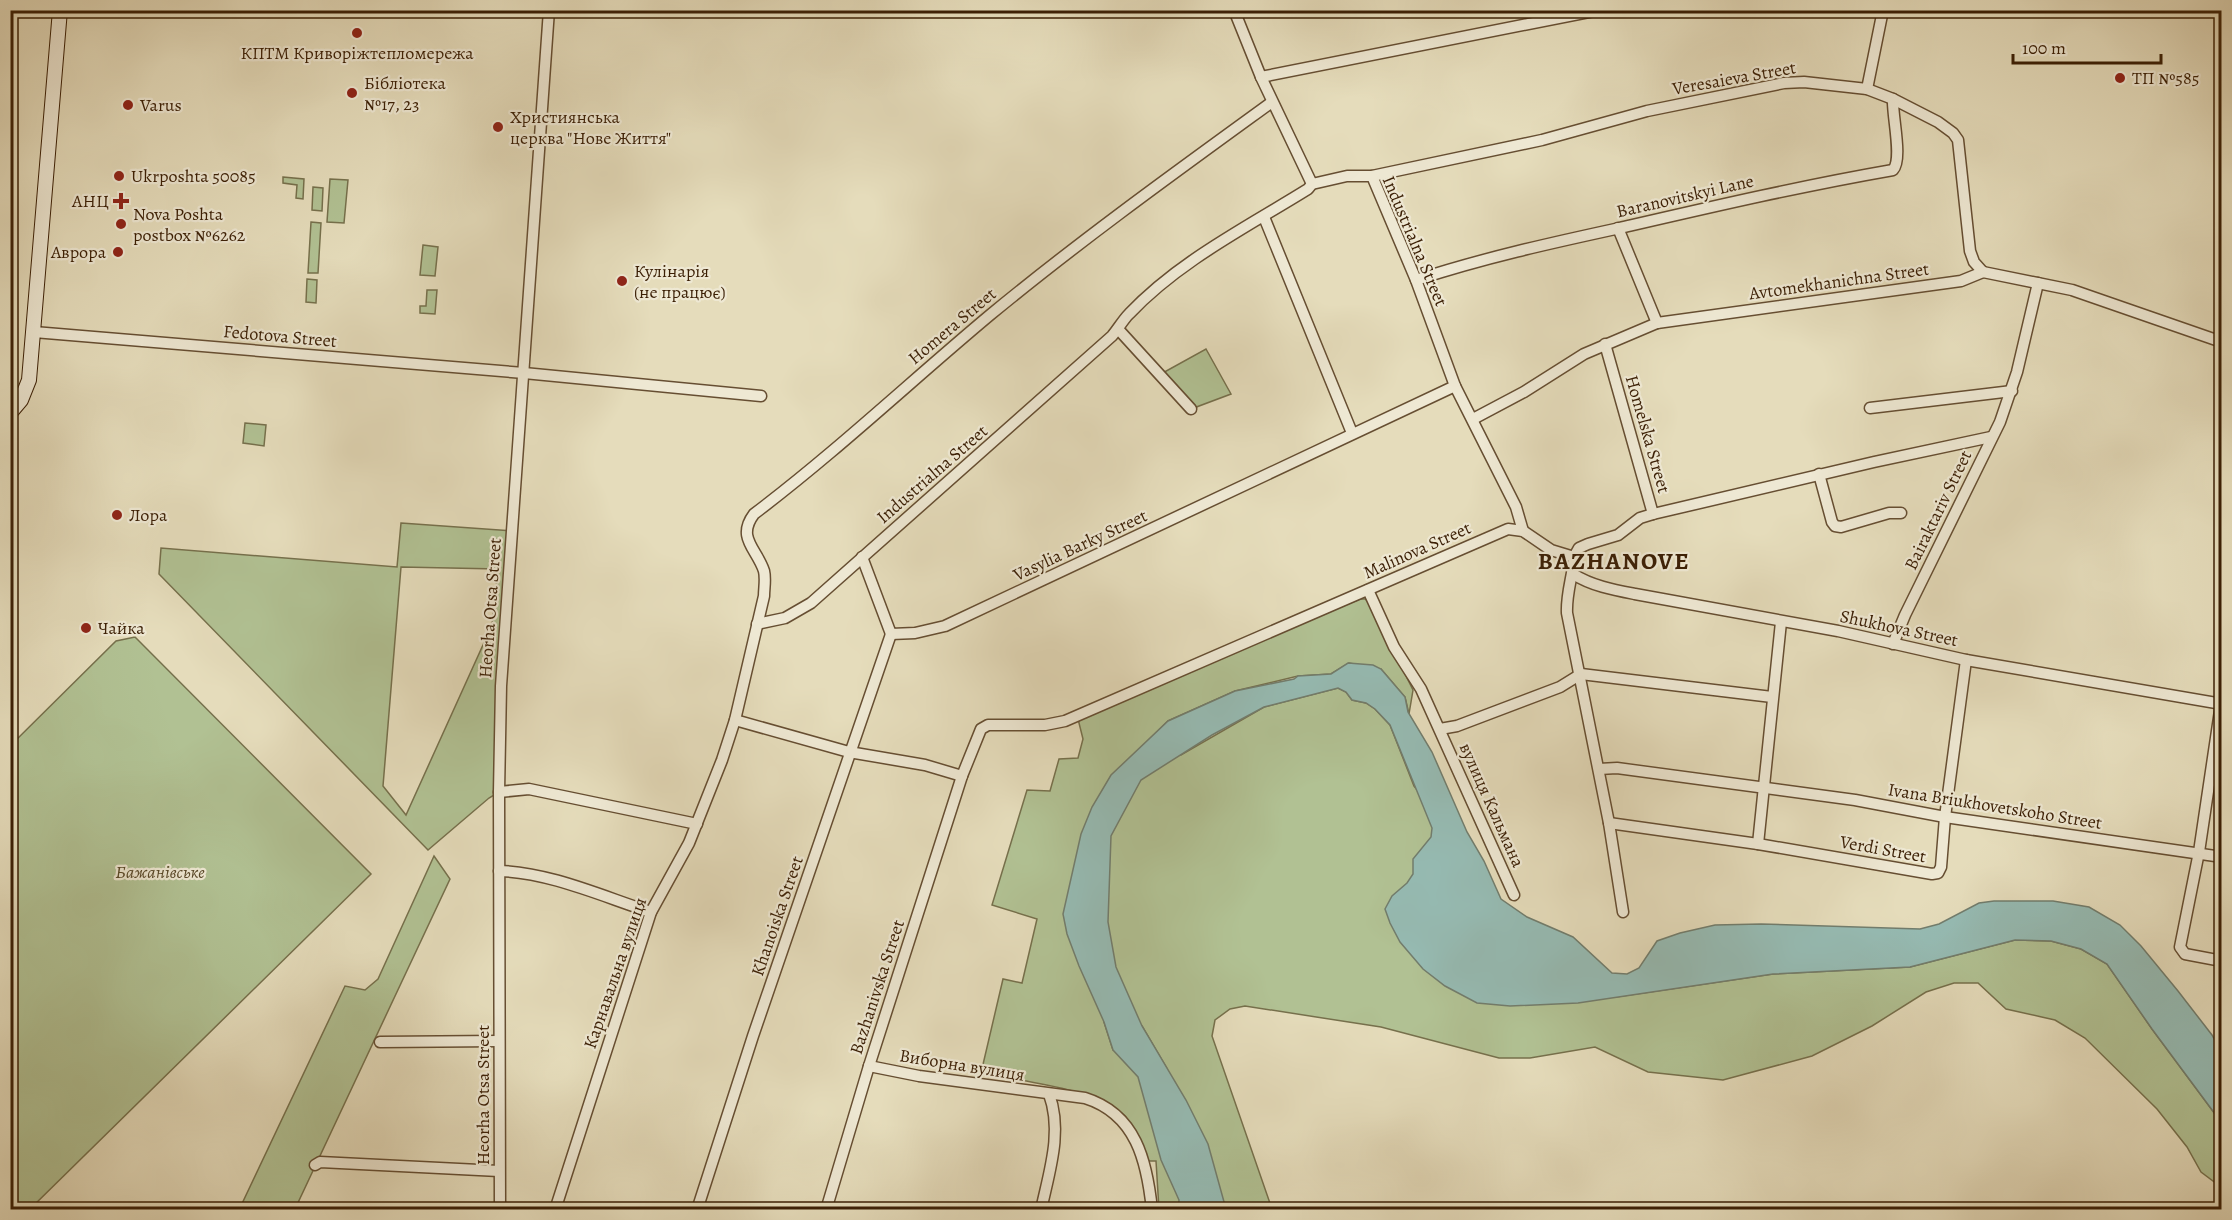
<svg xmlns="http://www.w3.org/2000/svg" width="2232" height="1220" font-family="Alegreya,serif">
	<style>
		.green { fill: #b1c193; stroke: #76704c; stroke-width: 1.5; fill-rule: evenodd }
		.water { fill: #96bbb3; stroke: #727d6d; stroke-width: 1.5 }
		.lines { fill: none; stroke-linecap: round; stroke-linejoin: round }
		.minor-casing { stroke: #664e32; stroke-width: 13 }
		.secondary-casing { stroke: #3b1f05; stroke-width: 16 }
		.minor { stroke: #eee8d3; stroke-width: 10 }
		.secondary { stroke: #eee8d3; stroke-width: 14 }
		.poi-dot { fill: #8f2418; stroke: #eee8d3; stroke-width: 2 }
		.labels { text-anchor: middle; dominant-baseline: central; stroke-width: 4.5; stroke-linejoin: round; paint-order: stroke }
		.poi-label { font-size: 18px; fill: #3b1f05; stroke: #eee8d3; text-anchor: start }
		.street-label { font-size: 18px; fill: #3b1f05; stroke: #eee8d3 }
		.park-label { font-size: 18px; font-style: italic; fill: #584828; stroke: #eee8d3 }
		.district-label { font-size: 24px; font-weight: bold; letter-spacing: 1.5px; fill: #3b1f05; stroke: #eee8d3 }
	</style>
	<rect width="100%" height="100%" fill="#e5dcbb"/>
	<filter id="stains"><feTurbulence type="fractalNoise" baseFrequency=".00333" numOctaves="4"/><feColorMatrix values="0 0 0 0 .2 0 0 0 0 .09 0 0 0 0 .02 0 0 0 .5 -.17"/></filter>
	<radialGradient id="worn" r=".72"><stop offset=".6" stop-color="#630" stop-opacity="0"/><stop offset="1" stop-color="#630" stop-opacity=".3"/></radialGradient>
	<!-- green -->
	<g class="green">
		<polygon points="283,177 304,179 303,199 296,198 297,185 283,183"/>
		<polygon points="330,179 348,180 344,223 327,222"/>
		<polygon points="313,187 323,188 322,211 312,210"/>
		<polygon points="311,222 321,223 318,273 308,273"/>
		<polygon points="423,245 438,247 435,276 420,275"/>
		<polygon points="307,279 317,280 316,303 306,302"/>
		<polygon points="427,290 437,290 435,314 420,313 420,306 426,306"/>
		<polygon points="1206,349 1231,394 1191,409 1159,375"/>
		<polygon points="245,423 266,425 264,446 243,443"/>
		<path d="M401,523L512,531L499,792L489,798L428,850L159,574L161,548L397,567ZM401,567L498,569L492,625L406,815L383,786Z"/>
		<path d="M1360,599H1365L1369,602L1413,690L1409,714L1405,697L1381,669L1349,663L1331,674L1298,676L1235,691L1168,721L1143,746L1181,755L1264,707L1338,688L1346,692L1352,700L1366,703L1375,709L1390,725L1414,786L1423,797L1446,868L1616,997L1773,974L1910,967L2015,940L2051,941L2081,949L2107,964L2152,1029L2221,1122V1187L2201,1172L2187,1147L2157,1109L2085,1038L2055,1020L2006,1009L1978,983H1954L1926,992L1872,1026L1812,1056L1723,1080L1648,1072L1595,1047L1530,1058H1499L1381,1027L1245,1006L1230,1009L1215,1020L1212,1036L1272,1209H1159L1156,1161H1145C1140,1150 1132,1123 1124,1115C1095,1088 1020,1081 981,1073L1003,979L1022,983L1037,919L992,905L1027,790L1050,791L1059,759L1078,758L1083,739L1077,715ZM1104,1022L1142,1026L1166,1067L1113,1050Z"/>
		<polygon points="135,637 371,874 30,1209 11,1209 11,745 116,641"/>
		<polygon points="434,856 450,879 295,1209 239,1210 345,986 365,990 378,979"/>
	</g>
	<!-- water -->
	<polygon class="water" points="1348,663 1373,665 1381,669 1405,697 1408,712 1432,752 1467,832 1484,861 1501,899 1527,917 1573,937 1612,973 1627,974 1639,968 1657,941 1680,933 1715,925 1761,924 1920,929 1939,924 1979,903 1994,901 2053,901 2089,907 2120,925 2141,946 2178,991 2212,1035 2221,1052 2221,1122 2152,1029 2107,964 2081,949 2051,941 2015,940 1910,967 1773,974 1578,1003 1510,1006 1477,1003 1445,986 1423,969 1400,942 1390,923 1385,909 1392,896 1407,883 1413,874 1413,859 1431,837 1432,828 1390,725 1375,709 1366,703 1352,700 1346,692 1338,688 1264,707 1212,735 1141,780 1111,836 1108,922 1116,967 1142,1026 1186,1100 1208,1144 1226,1209 1178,1209 1179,1200 1161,1160 1138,1077 1113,1050 1104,1022 1079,966 1067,934 1063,914 1081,834 1092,807 1111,775 1168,721 1235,691 1294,679 1298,676 1331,674"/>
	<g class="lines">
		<!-- minor casing -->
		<g class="minor-casing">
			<g id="minor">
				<polyline points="1234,10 1261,77 1312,184"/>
				<polyline points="1261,77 1599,10"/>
				<polyline points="1867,89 1883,10"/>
				<polyline points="1372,176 1542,140 1647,111 1784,83 1804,82 1867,89 1893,99 1938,122 1953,133 1958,140 1970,251 1974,262 1983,272"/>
				<polyline points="1264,217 1352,433"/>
				<polyline points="1618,228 1657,323"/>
				<path d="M1416,280C1483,258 1551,243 1620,228C1711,207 1801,186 1893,170C1903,159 1892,116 1893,99"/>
				<polyline points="1118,329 1191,409"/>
				<polyline points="34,332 524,373 761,396"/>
				<polyline points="1870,408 2012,391"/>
				<polyline points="1473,419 1524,392 1584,354 1657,323 1961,281 1983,272 2072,290 2222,342"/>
				<polyline points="1819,474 1832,522 1835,526 1841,527 1889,513 1901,513"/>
				<polyline points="1653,514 1874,462 1991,437"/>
				<polyline points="862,557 891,634 915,633 945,626 1455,386"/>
				<polyline points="1574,557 1579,548 1588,544 1618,535 1640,518 1653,514 1605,344"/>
				<path d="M1573,574C1592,586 1614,590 1635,594L1838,631L1966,660L2222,704"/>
				<polyline points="1368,590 1394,647 1421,689 1514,895"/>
				<path d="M757,624L785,618L811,603L1112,336C1118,329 1123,320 1129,314C1179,261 1247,227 1308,189L1312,184L1347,176H1372L1416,280L1455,386L1516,507L1523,531"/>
				<polyline points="1893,644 1905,615 2000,422 2017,372 2038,283"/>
				<polyline points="2221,704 2199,852 2180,947 2185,954 2222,961"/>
				<polyline points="735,720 849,752 925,765 962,776"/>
				<polyline points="1440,729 1457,726 1560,687 1581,674 1772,697"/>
				<polyline points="1599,769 1617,768 1855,800 1945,817 2222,857"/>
				<polyline points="499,792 529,789 697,824"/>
				<polyline points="1609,823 1758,844 1932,874 1938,873 1941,867 1945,817 1966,660"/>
				<polyline points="1758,844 1781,622"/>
				<path d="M499,871C549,872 604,897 651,912"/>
				<polyline points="380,1042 499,1041"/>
				<path d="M869,1066L919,1076L1085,1098C1136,1114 1147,1161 1152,1210"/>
				<polyline points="315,1165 320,1162 499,1171"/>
				<polyline points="500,1210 499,792 501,686 549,10"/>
				<path d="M555,1210L651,912L689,843L722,760L735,720L764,596C764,588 766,579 764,571C757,549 736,538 754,514C836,452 911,381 990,315C1081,240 1177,171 1272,102"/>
				<polyline points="697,1210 753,1036 891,634"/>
				<path d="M826,1210L869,1066L962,776L981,729L988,725H1045L1065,721L1508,529L1523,531L1551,550L1574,557C1573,576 1566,593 1567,613L1609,823L1623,912"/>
				<path d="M1041,1210C1049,1172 1063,1132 1049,1094"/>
			</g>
		</g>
		<!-- secondary casing -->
		<g class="secondary-casing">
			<polyline id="secondary" points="10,413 21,400 29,380 60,10"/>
		</g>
		<!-- minor -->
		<use href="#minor" class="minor"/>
		<!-- secondary -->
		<use href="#secondary" class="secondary"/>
	</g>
	<!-- markers -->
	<g class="poi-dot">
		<circle cx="357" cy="33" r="6"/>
		<circle cx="2120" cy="78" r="6"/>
		<circle cx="352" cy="93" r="6"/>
		<circle cx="128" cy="105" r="6"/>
		<circle cx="498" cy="127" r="6"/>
		<circle cx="119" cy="176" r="6"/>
		<path d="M118 192h6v6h6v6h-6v6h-6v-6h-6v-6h6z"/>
		<circle cx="121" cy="224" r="6"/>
		<circle cx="118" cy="252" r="6"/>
		<circle cx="622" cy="281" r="6"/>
		<circle cx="117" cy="515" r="6"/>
		<circle cx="86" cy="628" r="6"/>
	</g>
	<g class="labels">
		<!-- poi labels -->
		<g class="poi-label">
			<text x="357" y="53" text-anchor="middle">КПТМ Криворіжтепломережа</text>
			<text x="2132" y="78">ТП №585</text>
			<text x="364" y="83">Бібліотека<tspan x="364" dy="21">№17, 23</tspan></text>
			<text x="140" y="105">Varus</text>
			<text x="510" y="117">Християнська<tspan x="510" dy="21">церква "Нове Життя"</tspan></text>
			<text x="131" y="176">Ukrposhta 50085</text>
			<text x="109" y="201" text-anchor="end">АНЦ</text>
			<text x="133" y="214">Nova Poshta<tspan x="133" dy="21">postbox №6262</tspan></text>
			<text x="106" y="252" text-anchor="end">Аврора</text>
			<text x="634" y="271">Кулінарія<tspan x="634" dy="21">(не працює)</tspan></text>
			<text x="129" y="515">Лора</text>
			<text x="98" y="628">Чайка</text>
		</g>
		<!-- street labels -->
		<g class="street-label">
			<text transform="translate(1734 78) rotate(-10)">Veresaieva Street</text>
			<text transform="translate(1685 196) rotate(-13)">Baranovitskyi Lane</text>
			<text transform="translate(1415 241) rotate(67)">Industrialna Street</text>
			<text transform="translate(1839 281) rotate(-8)">Avtomekhanichna Street</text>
			<text transform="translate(952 326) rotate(-40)">Homera Street</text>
			<text transform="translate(280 336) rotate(5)">Fedotova Street</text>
			<text transform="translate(1648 434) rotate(74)">Homelska Street</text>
			<text transform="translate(932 474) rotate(-41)">Industrialna Street</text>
			<text transform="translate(1938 510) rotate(-64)">Bairaktariv Street</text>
			<text transform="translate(1080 545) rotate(-25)">Vasylia Barky Street</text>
			<text transform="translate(1417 550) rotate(-24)">Malinova Street</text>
			<text transform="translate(490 608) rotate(-86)">Heorha Otsa Street</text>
			<text transform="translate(1899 628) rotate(12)">Shukhova Street</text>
			<text transform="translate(1492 805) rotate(66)">вулиця Кальмана</text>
			<text transform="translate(1995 806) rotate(9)">Ivana Briukhovetskoho Street</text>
			<text transform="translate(1883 849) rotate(10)">Verdi Street</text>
			<text transform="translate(777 916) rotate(-71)">Khanoiska Street</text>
			<text transform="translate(615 973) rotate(-71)">Карнавальна вулиця</text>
			<text transform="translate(877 987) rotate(-72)">Bazhanivska Street</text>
			<text transform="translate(962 1065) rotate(9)">Виборна вулиця</text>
			<text transform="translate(483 1095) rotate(-90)">Heorha Otsa Street</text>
		</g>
		<!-- park labels -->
		<g class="park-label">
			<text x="160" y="872">Бажанівське</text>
		</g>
		<!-- district labels -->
		<g class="district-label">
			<text x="1614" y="561">BAZHANOVE</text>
		</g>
	</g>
	<!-- margin -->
	<rect width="2232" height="1220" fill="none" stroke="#e5dcbb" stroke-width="36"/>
	<rect x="12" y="12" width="2208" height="1196" fill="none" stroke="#3b1f05" stroke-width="3"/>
	<rect x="18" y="18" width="2196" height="1184" fill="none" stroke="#3b1f05" stroke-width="1.5"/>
	<!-- scale -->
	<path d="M2013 54v9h148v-9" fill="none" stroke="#3b1f05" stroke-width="3"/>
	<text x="2022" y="54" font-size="18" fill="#3b1f05" stroke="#eee8d3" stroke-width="4.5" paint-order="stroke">100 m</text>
	<rect width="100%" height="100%" filter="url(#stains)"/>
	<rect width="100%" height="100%" fill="url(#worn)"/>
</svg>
